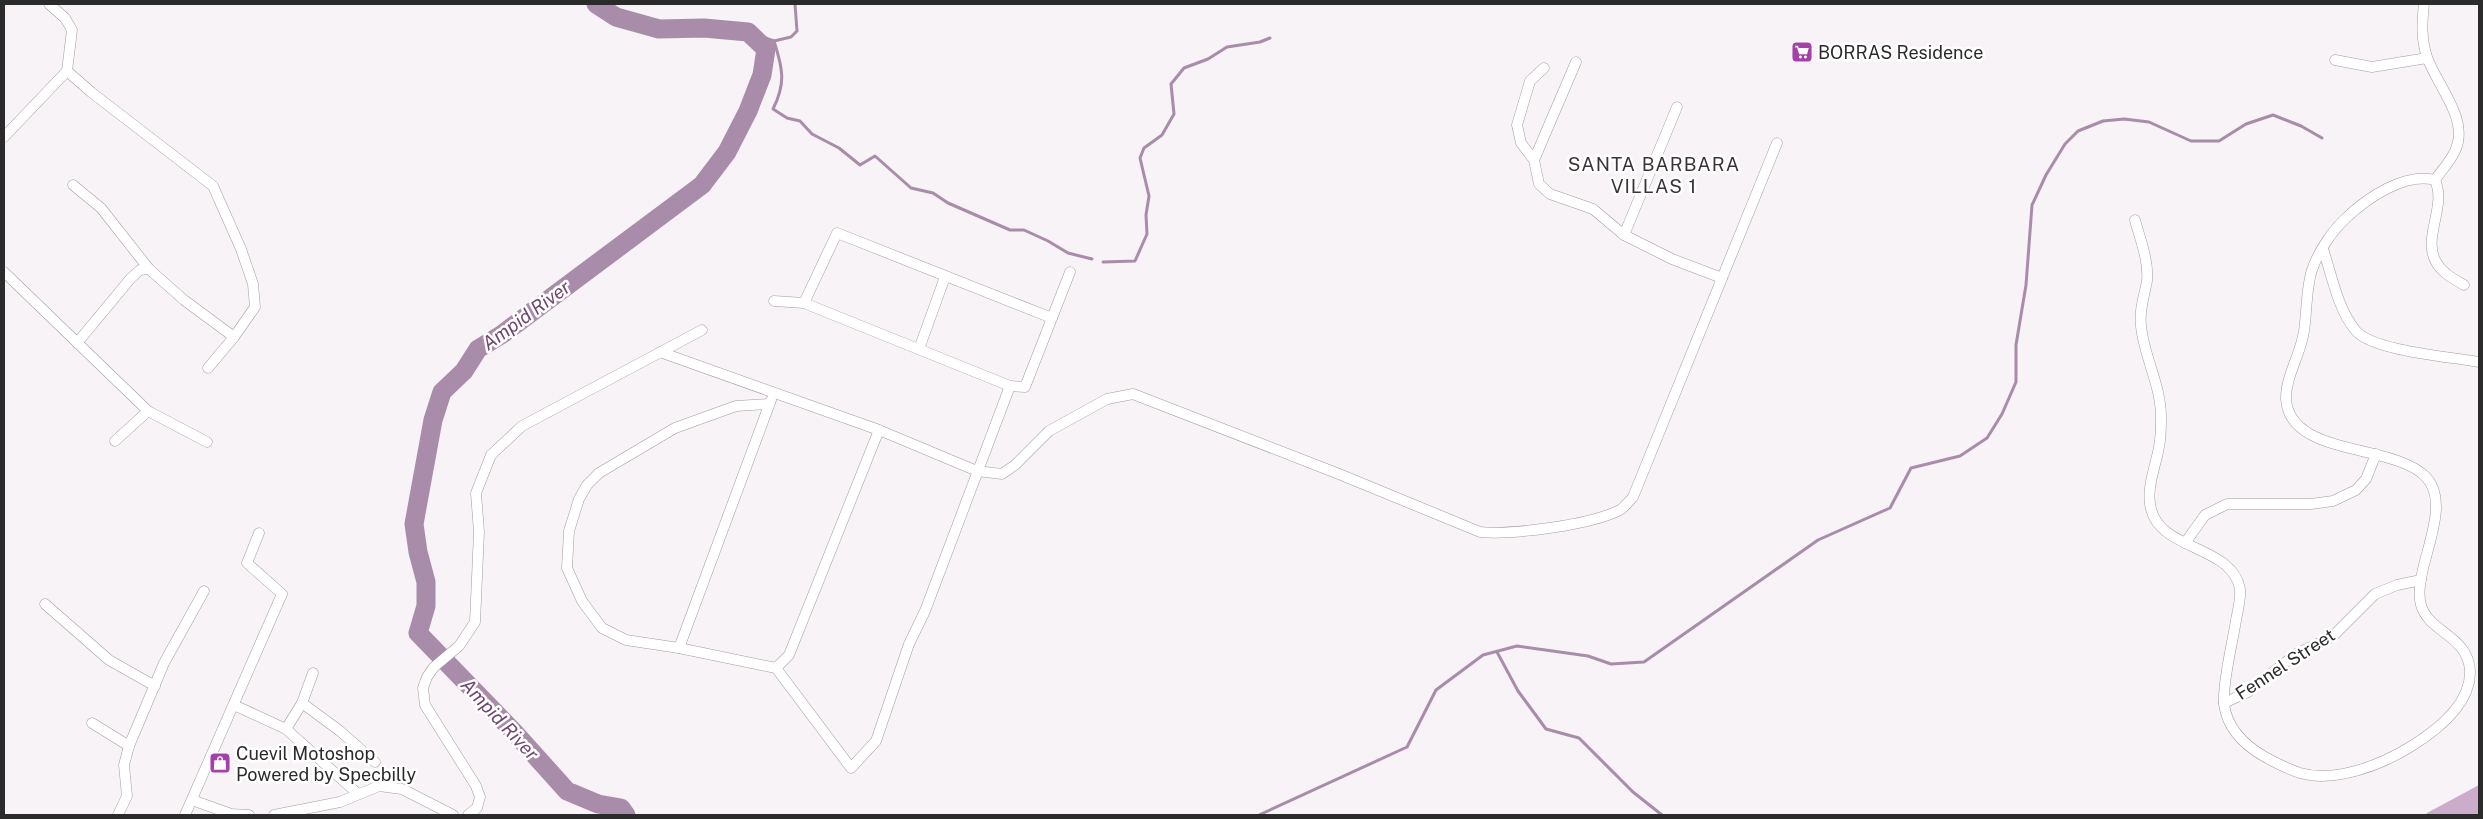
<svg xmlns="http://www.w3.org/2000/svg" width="2483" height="819" font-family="'Public Sans',sans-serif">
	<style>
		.forest { fill: #cbacca }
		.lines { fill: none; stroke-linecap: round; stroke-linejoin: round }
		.stream { stroke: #a98ca9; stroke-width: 3 }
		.river { stroke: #a98ca9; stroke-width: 19 }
		.street-casing { stroke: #a09da0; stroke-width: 11 }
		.street { stroke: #fff; stroke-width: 10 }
		.labels { text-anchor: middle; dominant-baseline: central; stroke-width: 5; stroke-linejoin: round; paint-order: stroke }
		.poi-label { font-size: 18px; fill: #2c2b2c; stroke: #fff; text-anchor: start }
		.street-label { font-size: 18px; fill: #2c2b2c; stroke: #fff }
		.neighbourhood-label { font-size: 19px; letter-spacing: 1px; fill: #383538; stroke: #fff }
		.water-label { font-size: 19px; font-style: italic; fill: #704771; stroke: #fff }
	</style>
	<rect width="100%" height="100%" fill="#f7f3f7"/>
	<!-- forest -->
	<polygon class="forest" points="2479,785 2479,815 2425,815 2427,813"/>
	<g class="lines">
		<!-- stream -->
		<g class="stream">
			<path d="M748,32L774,41C783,69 786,83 773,109L787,118L800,121L812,134L839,148L860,165L875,156L911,188L933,193L948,203L1010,230H1024L1048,241L1068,253L1092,259"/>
			<polyline points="774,41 791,37 797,31 795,4"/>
			<polyline points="1103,262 1135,261 1147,234 1146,215 1149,196 1140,158 1144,148 1162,135 1174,114 1171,84 1184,68 1208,59 1227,47 1260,42 1270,38"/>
			<polyline points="1497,652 1518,691 1546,729 1579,738 1633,792 1662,815"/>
			<polyline points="1259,815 1407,747 1436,690 1483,655 1517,646 1588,656 1611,664 1644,662 1818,540 1890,508 1911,468 1960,456 1987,438 2002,414 2016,382 2016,345 2026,285 2032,205 2046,175 2065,144 2078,131 2103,121 2124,119 2149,122 2191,141 2219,141 2246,124 2273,115 2301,126 2322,138"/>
		</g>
		<!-- river -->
		<polyline class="river" points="596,4 616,17 659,29 704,28 748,32 766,49 762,75 748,111 727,152 702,185 501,335 478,349 464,371 442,392 433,420 414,524 418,552 426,582 426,606 418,633 514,732 567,791 598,804 621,808 626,815"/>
		<!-- street casing -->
		<g class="street-casing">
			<g id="street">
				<path d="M2424,4C2422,22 2421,39 2427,57C2437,86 2470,119 2455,151C2450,162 2441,171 2435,180"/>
				<polyline points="2335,60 2372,67 2427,58"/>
				<polyline points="1576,62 1534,160 1539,184 1550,194 1593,209 1624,235 1672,259 1722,278"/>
				<polyline points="67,71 91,92 213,186 241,249 253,284 255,307 234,337 208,368"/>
				<polyline points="4,137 67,71 72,30 65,18 49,4"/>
				<polyline points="1534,160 1521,143 1517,125 1530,81 1544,68"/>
				<path d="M2435,180C2447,207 2422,237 2436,262C2442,273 2454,279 2464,285"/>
				<polyline points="73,185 101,208 149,269"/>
				<path d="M2135,220C2140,239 2149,261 2147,281C2144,297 2139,310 2141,326C2144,357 2161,385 2161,417C2161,424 2161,433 2160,440C2158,462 2145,487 2151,509C2161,551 2232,545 2240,589C2241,598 2238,610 2236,620C2233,641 2222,684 2224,704C2227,728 2244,745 2265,757C2276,763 2288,769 2300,773C2335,783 2381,765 2410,747C2436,731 2471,704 2470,671C2468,635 2429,633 2421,605C2411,571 2455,508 2426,477C2394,443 2288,457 2286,398C2286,375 2301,354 2304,331C2307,312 2306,288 2312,270C2318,252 2332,231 2346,218C2367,198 2405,172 2435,180"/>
				<polyline points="1624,235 1677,107"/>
				<path d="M2323,249C2332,276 2338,310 2356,331C2373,351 2453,357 2479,362"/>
				<polyline points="4,272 148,411 207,442"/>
				<polyline points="774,301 804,303 1010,386 1025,387 1070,272"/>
				<polyline points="804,303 837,233 1052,318"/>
				<polyline points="77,343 131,278 140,270 149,269 184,300 234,337"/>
				<polyline points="919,349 945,277"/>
				<path d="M660,352L879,430L977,471L1002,474L1015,465L1049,431L1107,399L1133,394L1339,474L1480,532C1513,535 1590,525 1620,510C1625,507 1629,501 1633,497L1777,143"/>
				<polyline points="769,404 736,406 675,428 599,473 587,485 579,499 569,531 567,568 582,601 602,628 626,640 679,648 776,668 851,768 876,741 909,644 925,611 1010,386"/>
				<polyline points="115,441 148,411"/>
				<polyline points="2185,543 2205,515 2227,504 2311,504 2333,501 2356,490 2366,479 2376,454"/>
				<polyline points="45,604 109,660 155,686"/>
				<polyline points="679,648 771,400"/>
				<polyline points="776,668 789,655 879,430"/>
				<polyline points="302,703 340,731 375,762"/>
				<polyline points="2224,703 2248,692 2296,654 2332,637 2375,594 2397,585 2421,580"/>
				<polyline points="234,705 286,729 302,703 313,673"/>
				<polyline points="92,723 129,746"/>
				<polyline points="286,729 357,793"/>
				<polyline points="192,800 231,814 249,815"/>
				<polyline points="118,815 127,796 124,765 129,746 164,663 204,591"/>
				<polyline points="185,815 282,594 247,563 259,533"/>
				<polyline points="274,815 340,802 379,786 402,789 453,815"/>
				<polyline points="468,815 477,808 480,797 476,786 425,705 423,688 427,677 434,667 459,646 475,622 479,532 476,493 491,455 522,426 702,330"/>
			</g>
		</g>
		<!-- street -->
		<use href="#street" class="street"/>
	</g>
	<!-- icons -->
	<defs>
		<g id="supermarket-square" transform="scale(1.125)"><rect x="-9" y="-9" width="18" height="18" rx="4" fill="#a441a8" stroke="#fff"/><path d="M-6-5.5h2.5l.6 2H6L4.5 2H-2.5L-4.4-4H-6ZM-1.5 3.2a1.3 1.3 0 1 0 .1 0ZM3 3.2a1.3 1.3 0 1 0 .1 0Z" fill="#fff"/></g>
		<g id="shop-square" transform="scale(1.125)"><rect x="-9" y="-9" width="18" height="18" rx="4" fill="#a441a8" stroke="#fff"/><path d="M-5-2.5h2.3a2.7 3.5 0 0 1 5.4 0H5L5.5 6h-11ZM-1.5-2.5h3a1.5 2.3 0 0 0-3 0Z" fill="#fff"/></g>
	</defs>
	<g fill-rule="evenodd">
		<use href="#supermarket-square" x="1802" y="52"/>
		<use href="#shop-square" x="220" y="763"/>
	</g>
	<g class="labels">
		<!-- poi labels -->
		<g class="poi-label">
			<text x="1818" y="52">BORRAS Residence</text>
			<text x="236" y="753">Cuevil Motoshop<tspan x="236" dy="21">Powered by Specbilly</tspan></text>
		</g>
		<!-- street labels -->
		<g class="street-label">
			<text transform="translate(2285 664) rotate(-33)">Fennel Street</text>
		</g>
		<!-- neighbourhood labels -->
		<g class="neighbourhood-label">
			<text x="1654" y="164">SANTA BARBARA<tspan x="1654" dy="22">VILLAS 1</tspan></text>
		</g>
		<!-- water labels -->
		<g class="water-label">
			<text transform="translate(526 315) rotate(-36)">Ampid River</text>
			<text transform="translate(500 719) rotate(47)">Ampid River</text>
		</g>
	</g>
	<!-- border -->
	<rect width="2483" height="819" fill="none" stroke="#2c2b2c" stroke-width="10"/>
</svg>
